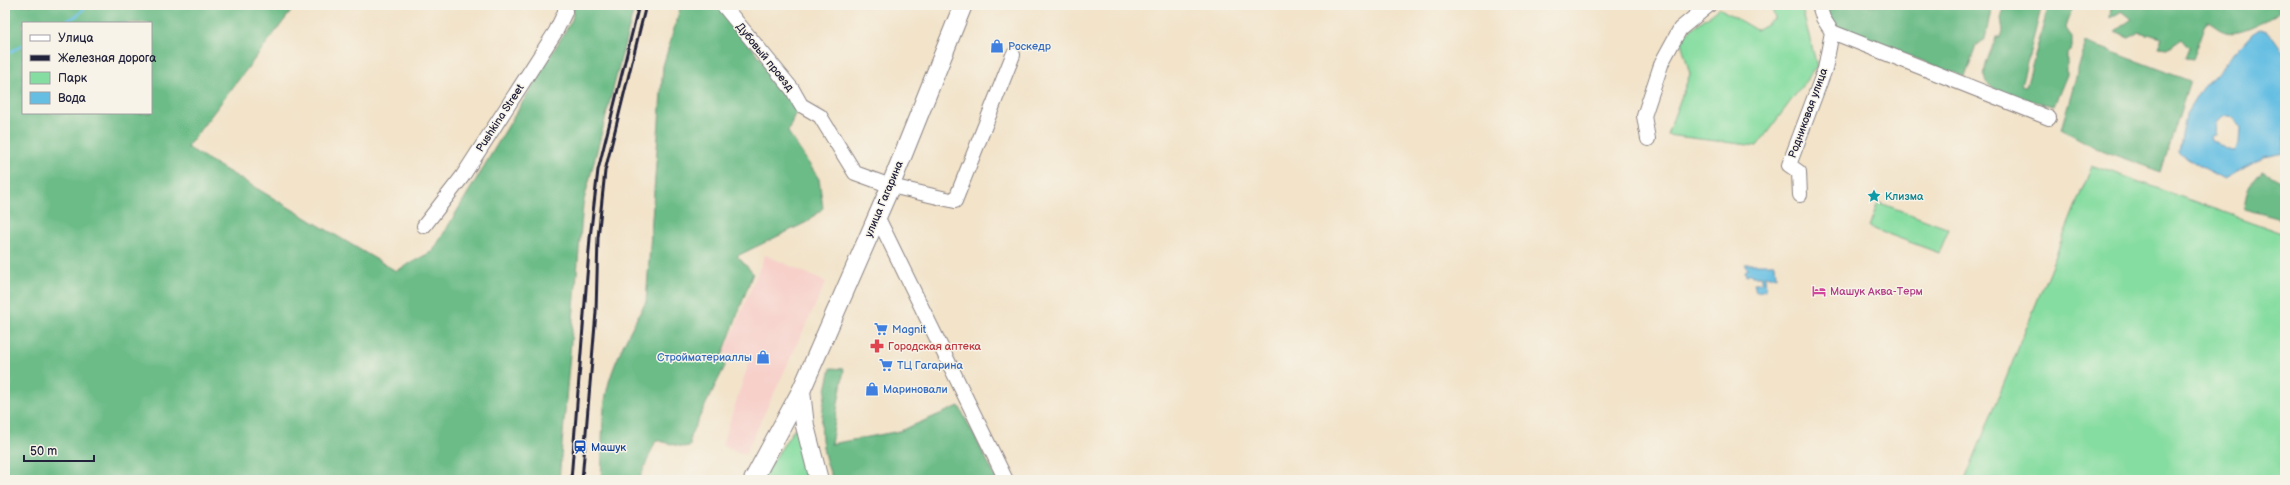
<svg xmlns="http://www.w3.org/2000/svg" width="2290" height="485" font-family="'Balsamiq Sans',sans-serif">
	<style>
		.built { fill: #f7d0ca }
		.green { fill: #86dda1; stroke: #54806e }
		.forest { fill: #6cbc87; stroke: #476f61; fill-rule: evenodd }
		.water { fill: #66bfe3; stroke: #44708f; fill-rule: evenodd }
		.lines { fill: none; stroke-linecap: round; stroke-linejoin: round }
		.stream { stroke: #66bfe3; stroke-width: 3 }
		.minor-casing { stroke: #8a8282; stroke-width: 16 }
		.major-casing { stroke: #8a8282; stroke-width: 20 }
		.minor { stroke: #fff; stroke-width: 14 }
		.major { stroke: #fff; stroke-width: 18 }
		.rail { stroke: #22223b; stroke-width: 3 }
		.labels { text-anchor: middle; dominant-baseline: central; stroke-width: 3; stroke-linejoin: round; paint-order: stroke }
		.shop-label { font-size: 11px; fill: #366cbe; stroke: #f7f3e8; text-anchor: start }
		.street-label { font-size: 11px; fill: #22223b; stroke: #f7f3e8 }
		.culture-label { font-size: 11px; fill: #0d838f; stroke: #f7f3e8; text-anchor: start }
		.hotel-label { font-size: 11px; fill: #b23c85; stroke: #f7f3e8; text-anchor: start }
		.health-label { font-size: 11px; fill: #be3a42; stroke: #f7f3e8; text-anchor: start }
		.transit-label { font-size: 11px; fill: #164399; stroke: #f7f3e8; text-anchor: start }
	</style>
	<rect width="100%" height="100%" fill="#f7f3e8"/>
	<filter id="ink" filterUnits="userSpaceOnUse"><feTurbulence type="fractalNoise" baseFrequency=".025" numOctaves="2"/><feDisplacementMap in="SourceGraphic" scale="8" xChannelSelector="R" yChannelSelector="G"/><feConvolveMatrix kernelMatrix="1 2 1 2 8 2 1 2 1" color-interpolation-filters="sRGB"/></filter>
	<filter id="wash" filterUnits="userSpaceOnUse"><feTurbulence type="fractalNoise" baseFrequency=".012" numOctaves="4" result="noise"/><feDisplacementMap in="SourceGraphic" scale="16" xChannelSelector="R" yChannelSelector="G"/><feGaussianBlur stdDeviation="0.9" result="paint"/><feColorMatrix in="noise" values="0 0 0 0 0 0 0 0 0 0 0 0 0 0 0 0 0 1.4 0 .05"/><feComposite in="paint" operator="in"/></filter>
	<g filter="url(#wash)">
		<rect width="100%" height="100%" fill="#f2e3c9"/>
		<!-- built -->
		<polygon class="built" points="765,255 826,282 745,455 722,445 749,362 724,353"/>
		<!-- green -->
		<g class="green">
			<polygon points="1771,5 1801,5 1817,66 1757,146 1667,135 1690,74 1680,38 1719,8 1756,30 1775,19"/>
			<polygon points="2092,165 2285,234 2285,480 1965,480"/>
			<polygon points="1878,202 1949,229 1939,253 1869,227"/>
			<polygon points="794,429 799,430 810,480 761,480"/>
		</g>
		<!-- forest -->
		<g class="forest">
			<path d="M5,5H296L187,147L396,271L433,251L572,20L574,5H635L583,204L559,480H5ZM23,23H151V113H23Z"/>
			<path d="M681,5H718L801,109L794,116L788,132L819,179L823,208L807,222L737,256L753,273L722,356L725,366L690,436V446L683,447L656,440L639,480H601C603,449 600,413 609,382C617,355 632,326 646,302L663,66Z"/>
			<polygon points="1825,5 1992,5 1985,39 1976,46 1965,77 1838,29 1826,16"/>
			<path d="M2005,5H2042L2021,86L2026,87L2049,5H2073L2066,28L2072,38V49L2067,54V75L2054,106C2042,103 1989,93 1985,80C1982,68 1992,49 1996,37H2001L2003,31L2001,18Z"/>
			<path d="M2111,5H2285V8C2272,17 2240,39 2223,31C2217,29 2213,24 2207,21L2193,59L2185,58L2189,48L2181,39L2168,48L2158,47L2162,38L2139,32L2128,38L2115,31L2132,19L2122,11L2110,18Z"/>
			<polygon points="2086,42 2190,81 2161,172 2098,149 2061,129"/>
			<path d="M2262,171L2285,184V220L2244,209C2246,192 2249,182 2262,171Z"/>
			<path d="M831,368L844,369L831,444L900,431L959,406L997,480H833C815,438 821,411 831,368Z"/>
		</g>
		<!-- water -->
		<g class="water">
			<path d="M2260,29L2268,31L2285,55V153L2264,157L2225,179L2198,165L2179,152L2186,114L2202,88L2253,33ZM2223,116L2235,118L2241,128L2240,142L2234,151C2224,151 2220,141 2211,141L2210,136L2215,135L2216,123Z"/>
			<polygon points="1745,264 1775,264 1776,276 1765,276 1766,290 1756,292 1754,283 1762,283 1762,276 1752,276 1750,273 1746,276 1745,271 1748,269"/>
		</g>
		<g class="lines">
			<!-- stream -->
			<g class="stream">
				<polyline points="63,23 78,15 87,5"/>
				<polyline points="5,55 23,45"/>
			</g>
		</g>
	</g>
	<g filter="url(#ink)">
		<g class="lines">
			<!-- minor casing -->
			<g class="minor-casing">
				<g id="minor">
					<polyline points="723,5 792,89 801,105 820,116 855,173 891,186 955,201 1013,55"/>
					<polyline points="1832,32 2049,118"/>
					<polyline points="1648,139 1644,116 1662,62 1680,29 1709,5"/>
					<polyline points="1800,195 1799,172 1789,165 1825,69 1832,32 1823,18 1819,5"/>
					<polyline points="877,216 1006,480"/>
					<polyline points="424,226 462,177 556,31 565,12 565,5"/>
				</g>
			</g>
			<!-- major casing -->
			<g class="major-casing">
				<g id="major">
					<polyline points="801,391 805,426 819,480"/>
					<polyline points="753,480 801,391 888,192 963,5"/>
				</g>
			</g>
			<!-- minor -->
			<use href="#minor" class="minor"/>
			<!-- major -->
			<use href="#major" class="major"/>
			<!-- rail -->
			<g class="rail">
				<polyline points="571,480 590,238 598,170 639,5"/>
				<polyline points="582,480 596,312 598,238 605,171 646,5"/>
			</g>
		</g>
	</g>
	<!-- icons -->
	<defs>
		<g id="shop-bare" transform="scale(1.08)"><path d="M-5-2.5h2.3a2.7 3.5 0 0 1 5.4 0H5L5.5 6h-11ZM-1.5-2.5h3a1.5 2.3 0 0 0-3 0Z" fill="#3f7fe0" stroke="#f7f3e8" stroke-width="2.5" paint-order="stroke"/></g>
		<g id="sight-bare" transform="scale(1.08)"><path d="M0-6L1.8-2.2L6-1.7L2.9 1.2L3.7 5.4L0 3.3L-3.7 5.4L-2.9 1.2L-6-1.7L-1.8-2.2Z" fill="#0f9aa8" stroke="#f7f3e8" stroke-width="2.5" paint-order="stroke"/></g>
		<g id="hotel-bare" transform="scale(1.08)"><path d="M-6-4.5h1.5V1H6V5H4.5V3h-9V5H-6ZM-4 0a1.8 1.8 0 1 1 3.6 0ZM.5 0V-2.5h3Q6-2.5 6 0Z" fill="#d1479c" stroke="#f7f3e8" stroke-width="2.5" paint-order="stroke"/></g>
		<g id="supermarket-bare" transform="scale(1.08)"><path d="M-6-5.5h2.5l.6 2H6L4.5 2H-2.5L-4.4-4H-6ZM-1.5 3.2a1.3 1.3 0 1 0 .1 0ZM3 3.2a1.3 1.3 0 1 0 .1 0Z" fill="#3f7fe0" stroke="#f7f3e8" stroke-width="2.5" paint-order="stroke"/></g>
		<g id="pharmacy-bare" transform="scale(1.08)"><path d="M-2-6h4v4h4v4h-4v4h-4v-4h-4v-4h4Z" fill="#e0444e" stroke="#f7f3e8" stroke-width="2.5" paint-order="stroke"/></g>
		<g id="station-bare" transform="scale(1.08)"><path d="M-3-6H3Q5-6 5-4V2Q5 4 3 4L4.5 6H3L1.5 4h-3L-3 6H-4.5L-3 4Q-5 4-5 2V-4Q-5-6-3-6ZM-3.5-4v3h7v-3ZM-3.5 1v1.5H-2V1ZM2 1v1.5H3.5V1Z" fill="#1a4fb4" stroke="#f7f3e8" stroke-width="2.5" paint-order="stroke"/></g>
	</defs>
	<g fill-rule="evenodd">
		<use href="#shop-bare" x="997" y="46"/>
		<use href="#sight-bare" x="1874" y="196"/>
		<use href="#hotel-bare" x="1819" y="291"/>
		<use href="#supermarket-bare" x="881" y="329"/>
		<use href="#pharmacy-bare" x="877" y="346"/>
		<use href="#shop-bare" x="763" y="357"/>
		<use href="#supermarket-bare" x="886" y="365"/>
		<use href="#shop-bare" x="872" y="389"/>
		<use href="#station-bare" x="580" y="447"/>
	</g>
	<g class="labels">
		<!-- shop labels -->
		<g class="shop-label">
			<text x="1008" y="46">Роскедр</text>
			<text x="892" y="329">Magnit</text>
			<text x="752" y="357" text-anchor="end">Стройматериаллы</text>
			<text x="897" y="365">ТЦ Гагарина</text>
			<text x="883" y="389">Мариновали</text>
		</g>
		<!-- street labels -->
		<g class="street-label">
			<text transform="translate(765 57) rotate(51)">Дубовый проезд</text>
			<text transform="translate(1808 113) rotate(-70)">Родниковая улица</text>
			<text transform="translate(500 118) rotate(-57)">Pushkina Street</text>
			<text transform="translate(884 199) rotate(-67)">улица Гагарина</text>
		</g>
		<!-- culture labels -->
		<g class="culture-label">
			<text x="1885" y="196">Клизма</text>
		</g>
		<!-- hotel labels -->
		<g class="hotel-label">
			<text x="1830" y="291">Машук Аква-Терм</text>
		</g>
		<!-- health labels -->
		<g class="health-label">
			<text x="888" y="346">Городская аптека</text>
		</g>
		<!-- transit labels -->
		<g class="transit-label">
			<text x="591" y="447">Машук</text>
		</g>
	</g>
	<!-- margin -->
	<rect width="2290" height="485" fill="none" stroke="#f7f3e8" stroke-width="20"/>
	<!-- legend -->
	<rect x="22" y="22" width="130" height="92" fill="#f7f3e8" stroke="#a29fa3"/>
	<rect x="30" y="35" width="20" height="6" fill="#ffffff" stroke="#a29fa3"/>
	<text x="58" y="42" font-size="12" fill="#22223b">Улица</text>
	<rect x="30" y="55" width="20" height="6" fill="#22223b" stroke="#a29fa3"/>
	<text x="58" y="62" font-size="12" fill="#22223b">Железная дорога</text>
	<rect x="30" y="72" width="20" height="12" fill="#86dda1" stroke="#a29fa3"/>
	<text x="58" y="82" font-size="12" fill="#22223b">Парк</text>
	<rect x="30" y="92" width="20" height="12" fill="#66bfe3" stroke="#a29fa3"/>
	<text x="58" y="102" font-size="12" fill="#22223b">Вода</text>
	<!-- scale -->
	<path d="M24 455v6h70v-6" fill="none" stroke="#22223b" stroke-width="2"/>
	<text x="30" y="455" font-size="12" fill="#22223b" stroke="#f7f3e8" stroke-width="3" paint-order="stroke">50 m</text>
</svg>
